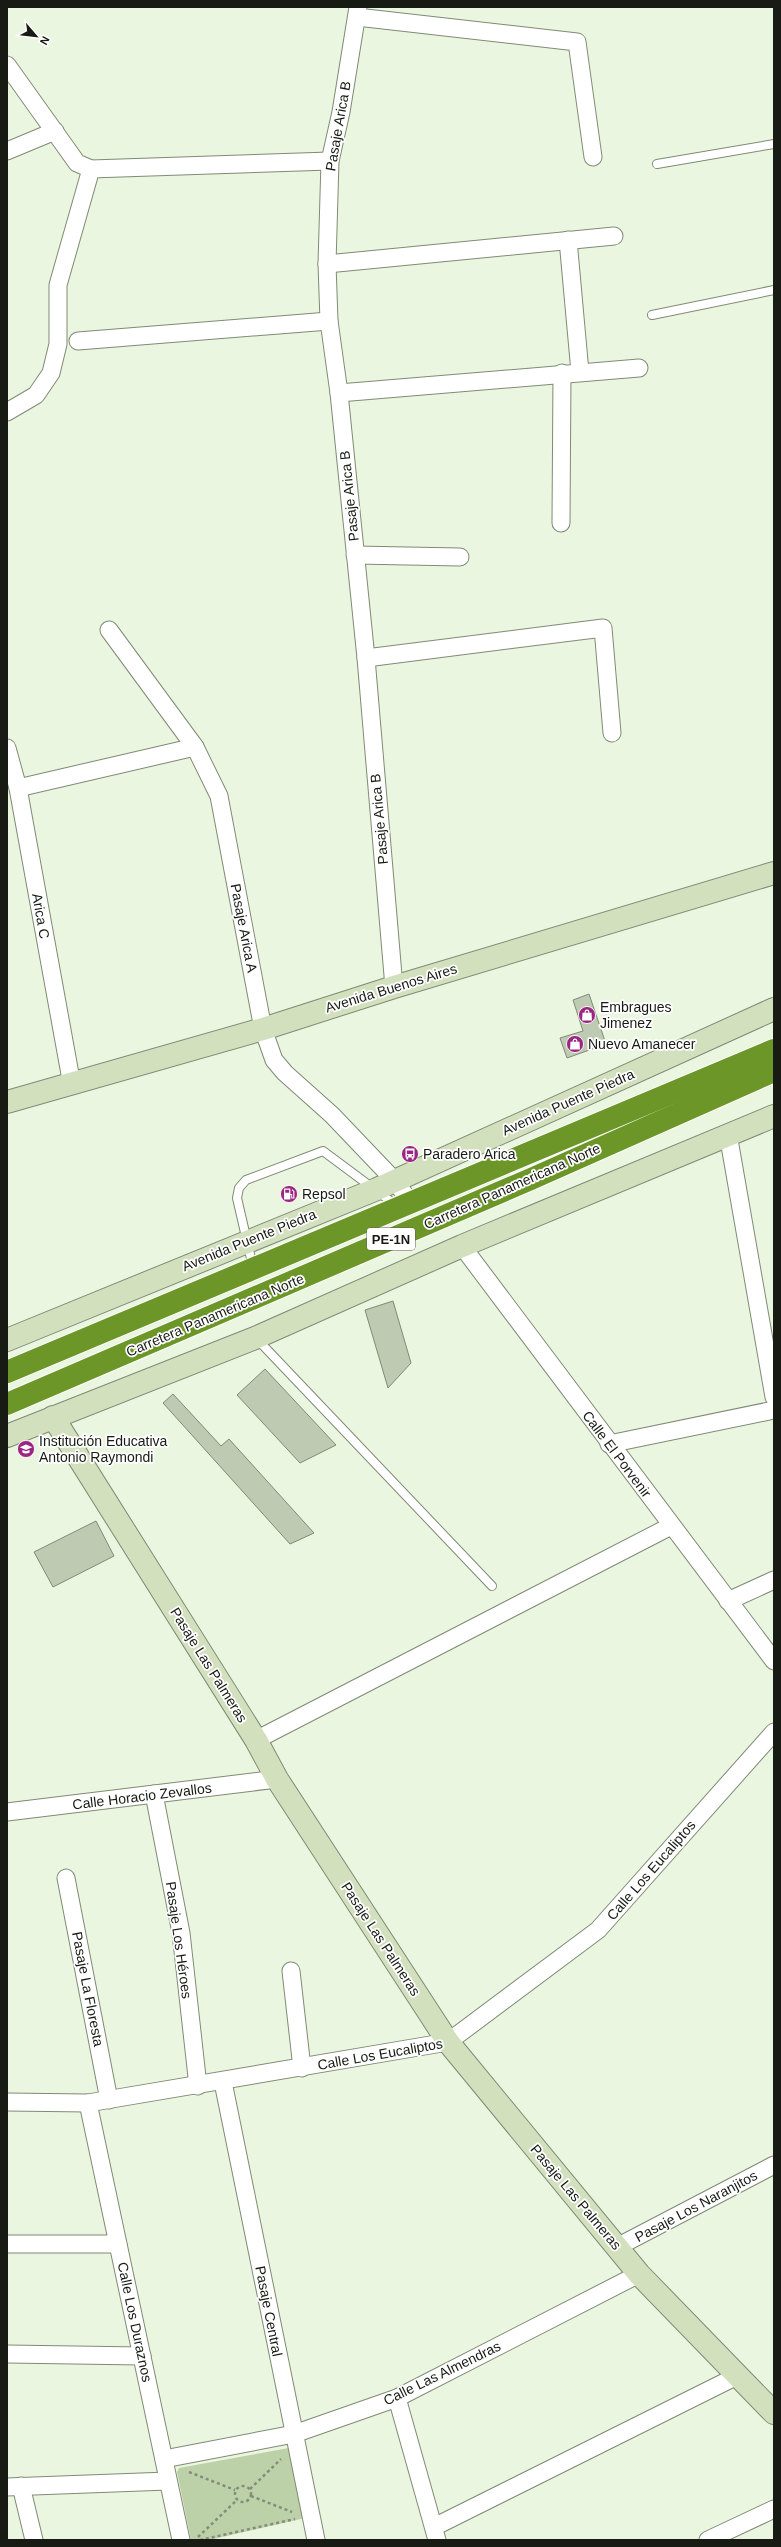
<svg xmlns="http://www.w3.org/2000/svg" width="781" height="2547" font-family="Helvetica,sans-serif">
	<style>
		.green { fill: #bdd1a9 }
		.building { fill: #bfcab3; stroke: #808a75 }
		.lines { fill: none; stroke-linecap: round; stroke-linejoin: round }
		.lane-casing { stroke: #808a76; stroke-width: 10 }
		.street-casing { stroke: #808a76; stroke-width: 19 }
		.secondary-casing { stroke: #808a76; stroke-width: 24 }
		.highway-casing { stroke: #fff; stroke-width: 24 }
		.path { stroke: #848c7c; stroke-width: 2.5; stroke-dasharray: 3 3; stroke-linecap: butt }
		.lane { stroke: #fff; stroke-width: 8 }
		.street { stroke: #fff; stroke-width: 17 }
		.secondary { stroke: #d3e0be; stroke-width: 22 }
		.highway { stroke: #6c9728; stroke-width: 22 }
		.labels { text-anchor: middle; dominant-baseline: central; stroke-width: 3.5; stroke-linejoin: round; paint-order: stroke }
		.shield { fill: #fff; stroke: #5d5f5a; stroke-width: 1 }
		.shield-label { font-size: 13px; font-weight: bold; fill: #171b13 }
		.street-label { font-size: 14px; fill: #171b13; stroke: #fff }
		.poi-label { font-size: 14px; fill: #171b13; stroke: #fff; text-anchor: start }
	</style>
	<rect width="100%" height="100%" fill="#eaf6df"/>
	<!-- green -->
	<polygon class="green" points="289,2448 305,2518 209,2540 191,2540 177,2472 179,2468"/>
	<!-- building -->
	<g class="building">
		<polygon points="589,994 606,1044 567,1058 560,1038 583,1031 573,1000"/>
		<polygon points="393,1301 411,1363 388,1388 365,1310"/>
		<polygon points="265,1369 336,1445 300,1463 237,1395"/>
		<polygon points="173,1394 221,1446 229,1439 314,1533 290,1544 163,1403"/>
		<polygon points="96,1521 114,1556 53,1587 34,1552"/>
	</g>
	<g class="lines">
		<!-- lane casing -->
		<g class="lane-casing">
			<g id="lane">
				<polyline points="657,164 774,144"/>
				<polyline points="652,315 774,290"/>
				<polyline points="253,1267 237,1198 239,1188 246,1180 323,1151 397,1206"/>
				<polyline points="256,1338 492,1586"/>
			</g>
		</g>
		<!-- street casing -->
		<g class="street-casing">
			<g id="street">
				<polyline points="358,7 341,112 330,161 327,264 329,321 339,393 366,658 394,987"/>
				<polyline points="357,17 577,42 593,157"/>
				<polyline points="7,65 77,163 91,169 330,161"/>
				<polyline points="7,151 55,131"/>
				<polyline points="568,240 580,372"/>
				<polyline points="327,264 614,236"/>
				<polyline points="78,341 329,321"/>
				<polyline points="339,393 639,368"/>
				<polyline points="7,412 36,395 51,373 58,344 58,285 91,169"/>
				<polyline points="561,523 562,373"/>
				<polyline points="355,555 460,557"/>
				<polyline points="109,630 195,747 219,796 263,1029 274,1060 285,1073 332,1115 395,1181 411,1203"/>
				<polyline points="366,658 603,628 612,733"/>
				<polyline points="7,748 18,788 72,1085"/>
				<polyline points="18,788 195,747"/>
				<polyline points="728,1134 774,1397"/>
				<polyline points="462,1246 774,1661"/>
				<polyline points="609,1444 774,1410"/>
				<polyline points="728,1601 774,1580"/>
				<polyline points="256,1740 671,1526"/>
				<polyline points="154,1794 181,1933 198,2086"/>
				<polyline points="7,1812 277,1779"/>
				<polyline points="66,1878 109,2100"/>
				<polyline points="291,1971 302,2068"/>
				<polyline points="223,2082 316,2540"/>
				<polyline points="7,2102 88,2103 448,2042 598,1930 774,1732"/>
				<polyline points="88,2103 181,2540"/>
				<polyline points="7,2244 118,2244"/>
				<polyline points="617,2247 774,2165"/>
				<polyline points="7,2354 142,2356"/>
				<polyline points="397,2398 437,2540"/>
				<polyline points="164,2459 294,2434 397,2398 639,2274"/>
				<polyline points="21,2486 34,2540"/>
				<polyline points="7,2487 168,2481"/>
				<polyline points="434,2527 737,2376"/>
				<polyline points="708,2540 774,2509"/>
			</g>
		</g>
		<!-- secondary casing -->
		<g class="secondary-casing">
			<g id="secondary">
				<polyline points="7,1102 263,1029 394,987 774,873"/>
				<polyline points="7,1340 377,1189 774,1009"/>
				<polyline points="53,1417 256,1740 277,1779 448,2042 639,2274 774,2413"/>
				<polyline points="7,1436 255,1338 462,1246 774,1116"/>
			</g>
		</g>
		<!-- highway casing -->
		<g class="highway-casing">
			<g id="highway">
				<polyline points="7,1372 774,1050"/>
				<polyline points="7,1404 531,1179 774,1071"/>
			</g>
		</g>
		<!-- path -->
		<g class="path">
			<polyline points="189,2472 235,2490"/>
			<circle cx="243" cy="2494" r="8"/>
			<polyline points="250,2489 281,2459"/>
			<polyline points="251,2496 292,2512"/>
			<polyline points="198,2537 237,2500"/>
			<polyline points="200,2540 295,2519"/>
		</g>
		<!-- lane -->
		<use href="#lane" class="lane"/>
		<!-- street -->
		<use href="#street" class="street"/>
		<!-- secondary -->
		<use href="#secondary" class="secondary"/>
		<!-- highway -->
		<use href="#highway" class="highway"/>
	</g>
	<!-- icons -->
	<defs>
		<g id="shop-disc" transform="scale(0.9)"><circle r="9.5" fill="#9b2681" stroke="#fff"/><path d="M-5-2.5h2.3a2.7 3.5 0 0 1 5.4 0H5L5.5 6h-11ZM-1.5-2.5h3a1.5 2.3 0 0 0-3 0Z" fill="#fff"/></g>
		<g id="bus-disc" transform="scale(0.9)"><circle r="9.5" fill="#9b2681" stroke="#fff"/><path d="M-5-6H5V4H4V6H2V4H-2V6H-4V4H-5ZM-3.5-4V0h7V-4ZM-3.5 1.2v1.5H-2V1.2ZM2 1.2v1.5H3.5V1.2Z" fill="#fff"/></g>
		<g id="fuel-disc" transform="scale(0.9)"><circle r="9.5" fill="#9b2681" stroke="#fff"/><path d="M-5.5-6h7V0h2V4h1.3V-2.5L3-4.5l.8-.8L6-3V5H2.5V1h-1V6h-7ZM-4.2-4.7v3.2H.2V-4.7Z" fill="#fff"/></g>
		<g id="school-disc" transform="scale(0.9)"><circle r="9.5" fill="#9b2681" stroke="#fff"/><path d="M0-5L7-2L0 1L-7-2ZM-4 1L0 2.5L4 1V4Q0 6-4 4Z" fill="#fff"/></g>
	</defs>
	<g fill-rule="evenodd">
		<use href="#shop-disc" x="587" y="1015"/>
		<use href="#shop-disc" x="575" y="1044"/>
		<use href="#bus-disc" x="410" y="1154"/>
		<use href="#fuel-disc" x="289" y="1194"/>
		<use href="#school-disc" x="26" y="1449"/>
	</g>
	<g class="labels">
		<!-- shield labels -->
		<rect class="shield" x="367" y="1228" width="48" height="22" rx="3"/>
		<g class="shield-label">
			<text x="391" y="1239">PE-1N</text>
		</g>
		<!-- street labels -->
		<g class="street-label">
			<text transform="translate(338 126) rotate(-80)">Pasaje Arica B</text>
			<text transform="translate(349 496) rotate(-96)">Pasaje Arica B</text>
			<text transform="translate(379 819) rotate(-95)">Pasaje Arica B</text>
			<text transform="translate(41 916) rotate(80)">Arica C</text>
			<text transform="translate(244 928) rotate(79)">Pasaje Arica A</text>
			<text transform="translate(391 988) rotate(-17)">Avenida Buenos Aires</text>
			<text transform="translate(568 1102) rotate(-24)">Avenida Puente Piedra</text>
			<text transform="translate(512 1186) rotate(-24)">Carretera Panamericana Norte</text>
			<text transform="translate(249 1240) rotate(-22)">Avenida Puente Piedra</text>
			<text transform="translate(215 1315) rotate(-23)">Carretera Panamericana Norte</text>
			<text transform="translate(617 1454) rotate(53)">Calle El Porvenir</text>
			<text transform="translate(209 1665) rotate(58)">Pasaje Las Palmeras</text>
			<text transform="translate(142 1796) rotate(-7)">Calle Horacio Zevallos</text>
			<text transform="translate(651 1870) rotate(-49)">Calle Los Eucaliptos</text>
			<text transform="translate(381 1939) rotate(57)">Pasaje Las Palmeras</text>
			<text transform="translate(179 1940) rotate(82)">Pasaje Los Héroes</text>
			<text transform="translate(88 1989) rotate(79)">Pasaje La Floresta</text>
			<text transform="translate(380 2054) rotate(-10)">Calle Los Eucaliptos</text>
			<text transform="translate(576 2197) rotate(50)">Pasaje Las Palmeras</text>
			<text transform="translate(696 2206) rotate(-28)">Pasaje Los Naranjitos</text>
			<text transform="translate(269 2311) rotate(79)">Pasaje Central</text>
			<text transform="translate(135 2322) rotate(78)">Calle Los Duraznos</text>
			<text transform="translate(442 2373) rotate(-26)">Calle Las Almendras</text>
		</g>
		<!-- poi labels -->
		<g class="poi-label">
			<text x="600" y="1007">Embragues<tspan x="600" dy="16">Jimenez</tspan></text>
			<text x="588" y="1044">Nuevo Amanecer</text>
			<text x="423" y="1154">Paradero Arica</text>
			<text x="302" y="1194">Repsol</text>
			<text x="39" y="1441">Institución Educativa<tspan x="39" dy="16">Antonio Raymondi</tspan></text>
		</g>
	</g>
	<!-- border -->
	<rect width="781" height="2547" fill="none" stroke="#171b13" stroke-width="16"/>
	<!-- north arrow -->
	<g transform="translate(36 36) rotate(118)" stroke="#ffffff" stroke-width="3" paint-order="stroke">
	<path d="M0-3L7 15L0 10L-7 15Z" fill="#171b13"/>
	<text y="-6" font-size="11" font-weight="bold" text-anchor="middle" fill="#171b13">N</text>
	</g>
</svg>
